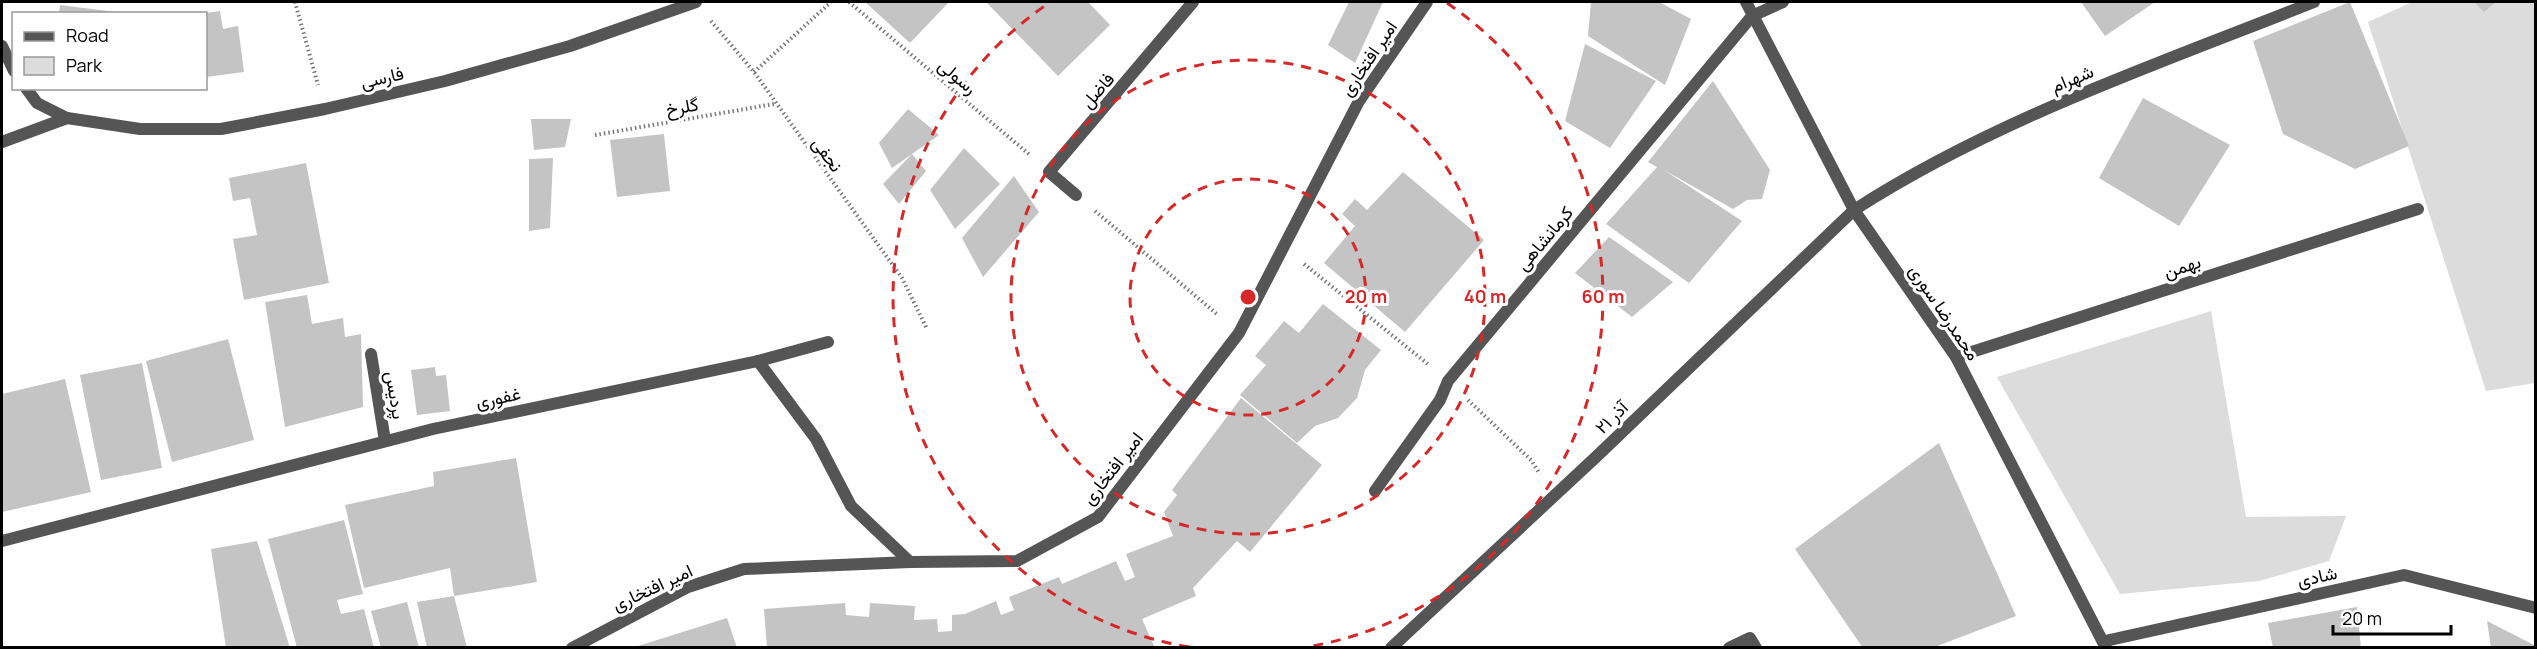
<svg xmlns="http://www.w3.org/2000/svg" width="2537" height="649" font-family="Manrope,Vazirmatn,sans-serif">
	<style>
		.green { fill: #dcdcdc }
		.building { fill: #c4c4c4 }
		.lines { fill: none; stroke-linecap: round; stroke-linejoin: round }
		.path { stroke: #777; stroke-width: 4; stroke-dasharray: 1.5 3; stroke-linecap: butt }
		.minor { stroke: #555; stroke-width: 12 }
		.ring { fill: none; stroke: #d62828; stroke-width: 3; stroke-dasharray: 10 8 }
		.labels { text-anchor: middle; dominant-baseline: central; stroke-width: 6; stroke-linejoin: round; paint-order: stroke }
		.street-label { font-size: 18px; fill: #000; stroke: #fff }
		.centre { fill: #d62828; stroke: #fff; stroke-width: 3 }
		.ring-label { font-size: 18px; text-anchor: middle; font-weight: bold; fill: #d62828; stroke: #fff; stroke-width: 6; stroke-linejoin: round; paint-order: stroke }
	</style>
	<rect width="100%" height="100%" fill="#fff"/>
	<!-- green -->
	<g class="green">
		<polygon points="2412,2 2535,2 2535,383 2486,391 2368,22"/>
		<polygon points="2211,311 2246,517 2346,516 2329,561 2259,581 2120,594 1997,377"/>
	</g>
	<!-- building -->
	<g class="building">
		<polygon points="865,2 949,2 910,43"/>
		<polygon points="986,2 1088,2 1110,25 1058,76"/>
		<polygon points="1349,2 1383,2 1355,63 1328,45"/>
		<polygon points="1591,2 1659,2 1691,19 1665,85 1588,36"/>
		<polygon points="2081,2 2155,2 2105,36"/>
		<polygon points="2350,2 2409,146 2355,169 2283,134 2253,41"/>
		<polygon points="2474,2 2496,2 2484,12"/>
		<polygon points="60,5 116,12 116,14 59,14"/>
		<polygon points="220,11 223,29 238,26 244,72 206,77 206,13"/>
		<polygon points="1585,44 1656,81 1610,148 1565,121"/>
		<polygon points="1713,81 1770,170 1762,199 1747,200 1733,209 1664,170 1742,221 1689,283 1606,224 1657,167 1648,162"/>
		<polygon points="2143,98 2230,145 2179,226 2099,178"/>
		<polygon points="908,109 939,135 912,154 926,171 899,204 883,184 912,154 892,168 879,143"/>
		<polygon points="531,119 571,119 565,147 534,150"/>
		<polygon points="664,134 670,191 617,197 610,140"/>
		<polygon points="964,148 1000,184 955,229 930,190"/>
		<polygon points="553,158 550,228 529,231 529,159"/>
		<polygon points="306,163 329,283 244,300 233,239 257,235 250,198 233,201 229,178"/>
		<polygon points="1403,172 1484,240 1405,332 1324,263 1355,226 1342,214 1355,199 1367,210"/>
		<polygon points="1014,176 1039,212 983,277 962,238"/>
		<polygon points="1609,237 1673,282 1632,317 1575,273"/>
		<polygon points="307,295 312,324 343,318 345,337 361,334 363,407 285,427 265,302"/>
		<polygon points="1323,304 1381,350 1365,370 1357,398 1338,418 1315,426 1297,443 1240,395 1266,365 1255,356 1284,321 1299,333"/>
		<polygon points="228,339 254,440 172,462 146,361"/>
		<polygon points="142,363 162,468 101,480 80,375"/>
		<polygon points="435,367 436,376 446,375 450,411 417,415 411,370"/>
		<polygon points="65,379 91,492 2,512 2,394"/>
		<polygon points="1241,398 1322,465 1250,552 1237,541 1193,588 1196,596 1142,619 1155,648 767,648 764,609 845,603 846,615 869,617 870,603 915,606 914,620 937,619 938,632 952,631 952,615 965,614 996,601 1001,615 1014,610 1009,597 1059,577 1062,584 1116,561 1125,581 1135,577 1126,554 1173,536 1164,512 1177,495 1172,490"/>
		<polygon points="1939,443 2016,616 1932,648 1863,648 1795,549"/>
		<polygon points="516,458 537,582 454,596 467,648 427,648 417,602 454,596 450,568 364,588 345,505 434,486 433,472"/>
		<polygon points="344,520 363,594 337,600 341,614 364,609 374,648 297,648 268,539"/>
		<polygon points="257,541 290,648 226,648 211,549"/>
		<polygon points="407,602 419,648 381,648 371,611"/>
		<polygon points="2357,607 2361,648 2273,648 2268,623"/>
		<polygon points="727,618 737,648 635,648 635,647"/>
		<polygon points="2487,621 2536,646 2536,648 2491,648"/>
	</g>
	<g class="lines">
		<!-- path -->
		<g class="path">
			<polyline points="295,2 318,85"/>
			<polyline points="849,2 1030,155"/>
			<polyline points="711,21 754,72 902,278 927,329"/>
			<polyline points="754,72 831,2"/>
			<polyline points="595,135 774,104"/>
			<polyline points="1095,211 1218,315"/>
			<polyline points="1304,264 1429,365"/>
			<polyline points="1468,400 1531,460 1540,474"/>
		</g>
		<!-- minor -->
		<g class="minor">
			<polyline points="1746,2 1854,210 1956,357 2106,648"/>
			<polyline points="2,46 14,71"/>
			<polyline points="26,88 37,103 67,118 140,129 221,129 325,109 445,81 570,46 696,2"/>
			<polyline points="2,142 67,118"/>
			<polyline points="1076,195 1049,172 1193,2"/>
			<polyline points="371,354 385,441"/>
			<polyline points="1956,357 2418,209"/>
			<polyline points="758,361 816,439 851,506 910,562"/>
			<polyline points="1375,491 1440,400 1448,381 1752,16 1783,2"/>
			<polyline points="2,541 433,429 758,361 828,342"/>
			<polyline points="2105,641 2404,575 2536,608"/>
			<polyline points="572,648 688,587 744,569 910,562 1017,561 1098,517 1239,333 1359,101 1427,2"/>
			<path d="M1391,648L1597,456L1854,210C1995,119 2158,64 2314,2"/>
			<polyline points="1729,648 1750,638 1756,648"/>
		</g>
	</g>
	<!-- distance rings -->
	<g class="ring">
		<circle cx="1248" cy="297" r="118"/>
		<circle cx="1248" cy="297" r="237"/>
		<path d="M1189 647A355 355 0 0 1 1049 3M1447 3A355 355 0 0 1 1307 647"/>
	</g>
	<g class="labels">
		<!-- street labels -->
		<g class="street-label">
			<text transform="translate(1368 58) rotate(-56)">امیر افتخاری</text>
			<text transform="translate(958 76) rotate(40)">رسولی</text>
			<text transform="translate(382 77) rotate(-13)">فارسی</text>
			<text transform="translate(2072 78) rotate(-22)">شهرام</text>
			<text transform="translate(1097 90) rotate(-49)">فاضل</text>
			<text transform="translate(682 106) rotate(-10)">گلرخ</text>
			<text transform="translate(828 154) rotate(54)">نجفی</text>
			<text transform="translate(1544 238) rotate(-50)">کرمانشاهی</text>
			<text transform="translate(2182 266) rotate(-18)">بهمن</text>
			<text transform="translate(1945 312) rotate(56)">محمدرضا سوری</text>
			<text transform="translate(396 395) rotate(81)">پردیس</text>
			<text transform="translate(498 397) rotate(-12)">غفوری</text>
			<text transform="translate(1611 417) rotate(-44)">۲۱ آذر</text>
			<text transform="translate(1112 468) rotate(-52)">امیر افتخاری</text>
			<text transform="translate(2317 576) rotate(-12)">شادی</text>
			<text transform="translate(652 587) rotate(-25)">امیر افتخاری</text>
		</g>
	</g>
	<circle cx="1248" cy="297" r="9" class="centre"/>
	<g class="ring-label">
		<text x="1366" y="303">20 m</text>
		<text x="1485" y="303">40 m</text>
		<text x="1603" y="303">60 m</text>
	</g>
	<!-- border -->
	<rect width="2537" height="649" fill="none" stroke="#000000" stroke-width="6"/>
	<!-- legend -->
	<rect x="12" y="12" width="195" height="78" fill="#ffffff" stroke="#999999" stroke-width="1.5"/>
	<rect x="24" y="32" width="30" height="9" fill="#555555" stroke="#999999" stroke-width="1.5"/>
	<text x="66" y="42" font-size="18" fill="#000000">Road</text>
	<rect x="24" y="57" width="30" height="18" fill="#dcdcdc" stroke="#999999" stroke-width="1.5"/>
	<text x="66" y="72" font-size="18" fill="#000000">Park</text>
	<!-- scale -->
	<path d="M2333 625v9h118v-9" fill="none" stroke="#000000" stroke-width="3"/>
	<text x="2342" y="625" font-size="18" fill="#000000" stroke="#ffffff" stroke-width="4.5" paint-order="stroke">20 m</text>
</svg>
